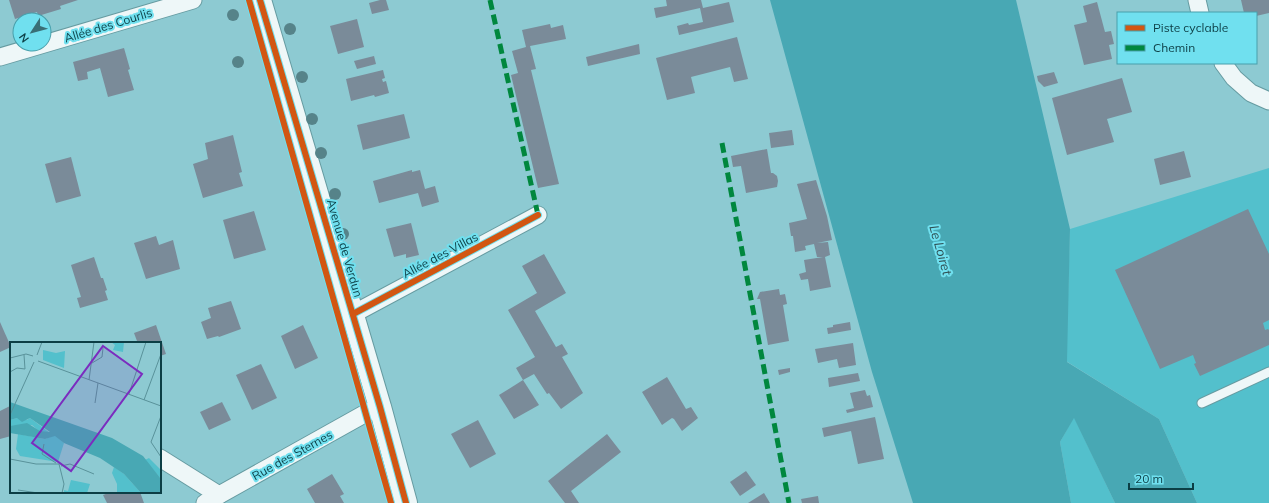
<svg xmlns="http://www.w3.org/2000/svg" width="1269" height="503" font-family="Mulish,sans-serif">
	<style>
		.green { fill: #53c0cc }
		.water { fill: #48a8b4 }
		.building { fill: #7a8b99 }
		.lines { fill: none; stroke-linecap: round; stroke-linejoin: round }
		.service-casing { stroke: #669ba1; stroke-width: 11 }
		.minor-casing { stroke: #669ba1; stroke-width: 19 }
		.tertiary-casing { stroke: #669ba1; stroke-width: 24 }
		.service { stroke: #eef7f8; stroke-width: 9 }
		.minor { stroke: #eef7f8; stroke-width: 17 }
		.tertiary { stroke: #eef7f8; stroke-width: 22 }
		.quiet { stroke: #00873e; stroke-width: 5; stroke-dasharray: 10 5; stroke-linecap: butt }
		.cycleway-casing { stroke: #70e0ef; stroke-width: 8 }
		.cycleway { stroke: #d25612; stroke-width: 6 }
		.tree { fill: #568389 }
		.labels { text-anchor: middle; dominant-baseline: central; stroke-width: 4; stroke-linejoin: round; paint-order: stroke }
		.street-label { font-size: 12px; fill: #0c3e45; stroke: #70e0ef }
		.water-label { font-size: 13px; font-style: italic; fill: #2f4f53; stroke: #70e0ef }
		.inset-road { fill: none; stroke: #59929a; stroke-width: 1 }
		.view { fill: #7b2cbf; fill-opacity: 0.15; stroke: #7b2cbf; stroke-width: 2 }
		.inset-edge { fill: none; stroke: #0c3e45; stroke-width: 2 }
	</style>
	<rect width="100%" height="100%" fill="#8dcad2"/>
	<!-- green -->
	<g class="green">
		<polygon points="1269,168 1269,503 1197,503 1159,419 1066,361 1070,229"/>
		<polygon points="1074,417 1115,503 1071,503 1060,442"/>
	</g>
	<!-- water -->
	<polygon class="water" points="770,0 1016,0 1070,229 1067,362 1159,419 1197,503 1115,503 1074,418 1060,442 1071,503 913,503 872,372"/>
	<!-- building -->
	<g class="building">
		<polygon points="9,0 78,0 60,6 61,9 38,16 37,12 15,19"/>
		<polygon points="380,0 386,0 389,10 372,14 369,3"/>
		<polygon points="666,0 701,0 703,8 729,2 734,22 679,35 677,26 688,23 689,25 703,22 700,8 656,18 654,8 667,6"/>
		<polygon points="1241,0 1269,0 1269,13 1256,16 1256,13 1244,13"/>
		<polygon points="1097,2 1105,32 1111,31 1114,44 1109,45 1112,59 1084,65 1074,25 1087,22 1083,6"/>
		<polygon points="357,19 364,47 338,54 330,26"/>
		<polygon points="550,24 551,28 563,25 566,39 530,46 536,69 531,70 559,184 538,188 511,75 518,73 512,51 526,47 522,30"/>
		<polygon points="737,37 748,79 734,82 730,67 691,77 695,93 667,100 656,58"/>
		<polygon points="639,44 640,54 588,66 586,57"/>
		<polygon points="124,48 130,69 128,70 134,90 108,97 100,68 87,72 88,79 78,81 73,62"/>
		<polygon points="374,56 376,64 357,69 354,61"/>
		<polygon points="383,70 385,78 382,79 383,82 386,81 389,93 375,97 374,95 351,101 346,79"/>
		<polygon points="1054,72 1058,83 1044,87 1038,81 1037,76"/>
		<polygon points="1122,78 1132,112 1107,119 1114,142 1067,155 1052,98"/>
		<polygon points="404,114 410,138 363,150 357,125"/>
		<polygon points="792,130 794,145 771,148 769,133"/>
		<polygon points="233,135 242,172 239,173 243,186 203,198 193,164 208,159 205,143"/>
		<polygon points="767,149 771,173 773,173 777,176 778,181 777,187 746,193 741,166 733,167 731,156"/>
		<polygon points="1184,151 1191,177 1160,185 1154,159"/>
		<polygon points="71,157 81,196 56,203 45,164"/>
		<polygon points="412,170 412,172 420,170 425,189 435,186 439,202 422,207 418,193 379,203 373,181"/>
		<polygon points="816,180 827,216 832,240 817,243 828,242 830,255 825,257 831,287 810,291 808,279 801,280 799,274 806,272 804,260 823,257 817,257 814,244 805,246 806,250 795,252 793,236 791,236 789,223 807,219 797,184"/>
		<polygon points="1248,209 1269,254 1269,320 1263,323 1265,330 1268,329 1269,330 1269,345 1200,376 1194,364 1196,363 1193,355 1160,369 1115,270"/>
		<polygon points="254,211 266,250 234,259 223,220"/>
		<polygon points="411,223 419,255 406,258 406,254 394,257 386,229"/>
		<polygon points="156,236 159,245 173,240 180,269 146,279 134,243"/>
		<polygon points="544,254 566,293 535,311 556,347 562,344 568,354 562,357 583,393 561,409 549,393 547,394 534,374 523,380 516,368 535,357 508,310 537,293 522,266"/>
		<polygon points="94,257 101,278 103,278 107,290 105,291 108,300 80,308 77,298 81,297 71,265"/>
		<polygon points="779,289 780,295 785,294 787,304 783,305 789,341 768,345 760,299 757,299 760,292"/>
		<polygon points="231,301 241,329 219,337 218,336 207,339 201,322 211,318 208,308"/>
		<polygon points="0,322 11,347 0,352"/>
		<polygon points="850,322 851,330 828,334 827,328 833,327 833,325"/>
		<polygon points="156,325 166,354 160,356 160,343 132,343 137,341 134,333"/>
		<polygon points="303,325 318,358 295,369 281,336"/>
		<polygon points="853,343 856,365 839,368 837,359 818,363 815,349"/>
		<polygon points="261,364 277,398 252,410 236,375"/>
		<polygon points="790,368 790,372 779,375 778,370"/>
		<polygon points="858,373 860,381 829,387 828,378"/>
		<polygon points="667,377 686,409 691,407 698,418 682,431 674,419 672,418 662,425 642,392"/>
		<polygon points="523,380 539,405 514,419 499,395"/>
		<polygon points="865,390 867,396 870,395 873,407 847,413 846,410 854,408 850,393"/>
		<polygon points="222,402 231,420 209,430 200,412"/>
		<polygon points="10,406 11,436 0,439 0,411"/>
		<polygon points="875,417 884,459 858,464 851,431 824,437 822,428"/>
		<polygon points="478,420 496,454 470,468 451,434"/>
		<polygon points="607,434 621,452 571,491 579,503 565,503 548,481"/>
		<polygon points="746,471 756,485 740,496 730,482"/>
		<polygon points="332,474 344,494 340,496 344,503 315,503 307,489"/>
		<polygon points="111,492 140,492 144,503 107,503 103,495"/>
		<polygon points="764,493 770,503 748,503"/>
		<polygon points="818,496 819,503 802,503 801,499"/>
	</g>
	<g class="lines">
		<!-- service casing -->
		<g class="service-casing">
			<polyline id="service" points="1202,403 1269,372"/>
		</g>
		<!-- minor casing -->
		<g class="minor-casing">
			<g id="minor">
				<polyline points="1197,0 1200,13"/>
				<polyline points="0,57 193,0"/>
				<polyline points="1223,63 1234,78 1251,93 1269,101"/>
				<polyline points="353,314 538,215"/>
				<polyline points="160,458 219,495"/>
				<polyline points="205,503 366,413 380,407"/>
			</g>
		</g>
		<!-- tertiary casing -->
		<g class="tertiary-casing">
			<polyline id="tertiary" points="260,0 380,407 406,503"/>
		</g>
		<!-- service -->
		<use href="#service" class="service"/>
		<!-- minor -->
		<use href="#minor" class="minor"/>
		<!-- tertiary -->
		<use href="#tertiary" class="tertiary"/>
		<!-- quiet -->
		<g class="quiet">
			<polyline points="490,0 538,215"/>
			<polyline points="722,143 789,503"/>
		</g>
		<!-- cycleway casing -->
		<g class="cycleway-casing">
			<g id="cycleway">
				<polyline points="249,0 391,503"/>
				<polyline points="260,0 380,407 406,503"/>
				<polyline points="353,314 538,215"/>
			</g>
		</g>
		<!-- cycleway -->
		<use href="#cycleway" class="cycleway"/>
	</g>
	<!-- trees -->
	<g class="tree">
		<circle cx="233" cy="15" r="6"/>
		<circle cx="290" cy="29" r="6"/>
		<circle cx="238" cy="62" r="6"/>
		<circle cx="302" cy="77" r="6"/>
		<circle cx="312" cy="119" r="6"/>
		<circle cx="321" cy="153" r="6"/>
		<circle cx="335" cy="194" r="6"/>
		<circle cx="343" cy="234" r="6"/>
	</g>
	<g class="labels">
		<!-- street labels -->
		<g class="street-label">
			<text transform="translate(108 25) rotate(-17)">Allée des Courlis</text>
			<text transform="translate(345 248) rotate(74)">Avenue de Verdun</text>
			<text transform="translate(440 255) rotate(-28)">Allée des Villas</text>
			<text transform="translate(292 455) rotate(-29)">Rue des Sternes</text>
		</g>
		<!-- water labels -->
		<g class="water-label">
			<text transform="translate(941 250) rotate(74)">Le Loiret</text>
		</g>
	</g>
	<!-- overview -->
	<g transform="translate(10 342)">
		<rect width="151" height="151" fill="#8dcad2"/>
		<path d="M101,0H114L113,10L103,8L105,3ZM33,8L46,11L55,9L54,26L33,18ZM7,76L17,78L20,76L40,91L29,89L22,83L0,84V78ZM8,92L35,97L45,93L54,101L48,120L10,114L6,107ZM139,116L151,128V137L135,118ZM104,125L114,132L131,151H107V142L102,131ZM61,138L80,142L77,151H54V148L58,149Z" fill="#53c0cc"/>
		<path d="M0,60L102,96L133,114L151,137V151H131L114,132L90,116L54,101L45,94L35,97L0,91V84L17,81L30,89L40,90L20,76L12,80L7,76L0,78Z" fill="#48a8b4"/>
		<path class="inset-road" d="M27,13L32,0M0,16L16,12L23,14M28,19L151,64M82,21L92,15L93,6M0,30L7,26L15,27L14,13M79,38L84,0M119,52L136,0M134,58L151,12M85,61L88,41M0,73L24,20M151,74L141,100L151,115M34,102L32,112L46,121M0,117L26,122H49L54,142L52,151M51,124L60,122L84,132M8,148L28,151"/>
		<path class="view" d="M93,4L132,32L61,129L22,101Z"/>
		<rect width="151" height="151" class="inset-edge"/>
	</g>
	<!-- legend -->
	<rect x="1117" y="12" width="140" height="52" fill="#70e0ef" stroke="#489fab"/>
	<rect x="1125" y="25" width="20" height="6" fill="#d25612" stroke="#489fab"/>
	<text x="1153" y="32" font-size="12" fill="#0c3e45">Piste cyclable</text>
	<rect x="1125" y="45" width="20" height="6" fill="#00873e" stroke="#489fab"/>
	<text x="1153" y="52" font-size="12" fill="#0c3e45">Chemin</text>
	<!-- north arrow -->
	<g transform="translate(32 32) rotate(234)"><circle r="19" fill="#70e0ef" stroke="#489fab"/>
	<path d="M0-3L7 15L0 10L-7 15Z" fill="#396f76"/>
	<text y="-6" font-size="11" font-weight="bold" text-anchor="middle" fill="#0c3e45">N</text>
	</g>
	<!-- scale -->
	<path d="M1129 483v6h64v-6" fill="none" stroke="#0c3e45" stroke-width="2"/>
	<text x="1135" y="483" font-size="12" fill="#0c3e45" stroke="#70e0ef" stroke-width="3" paint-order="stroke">20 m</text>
</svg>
